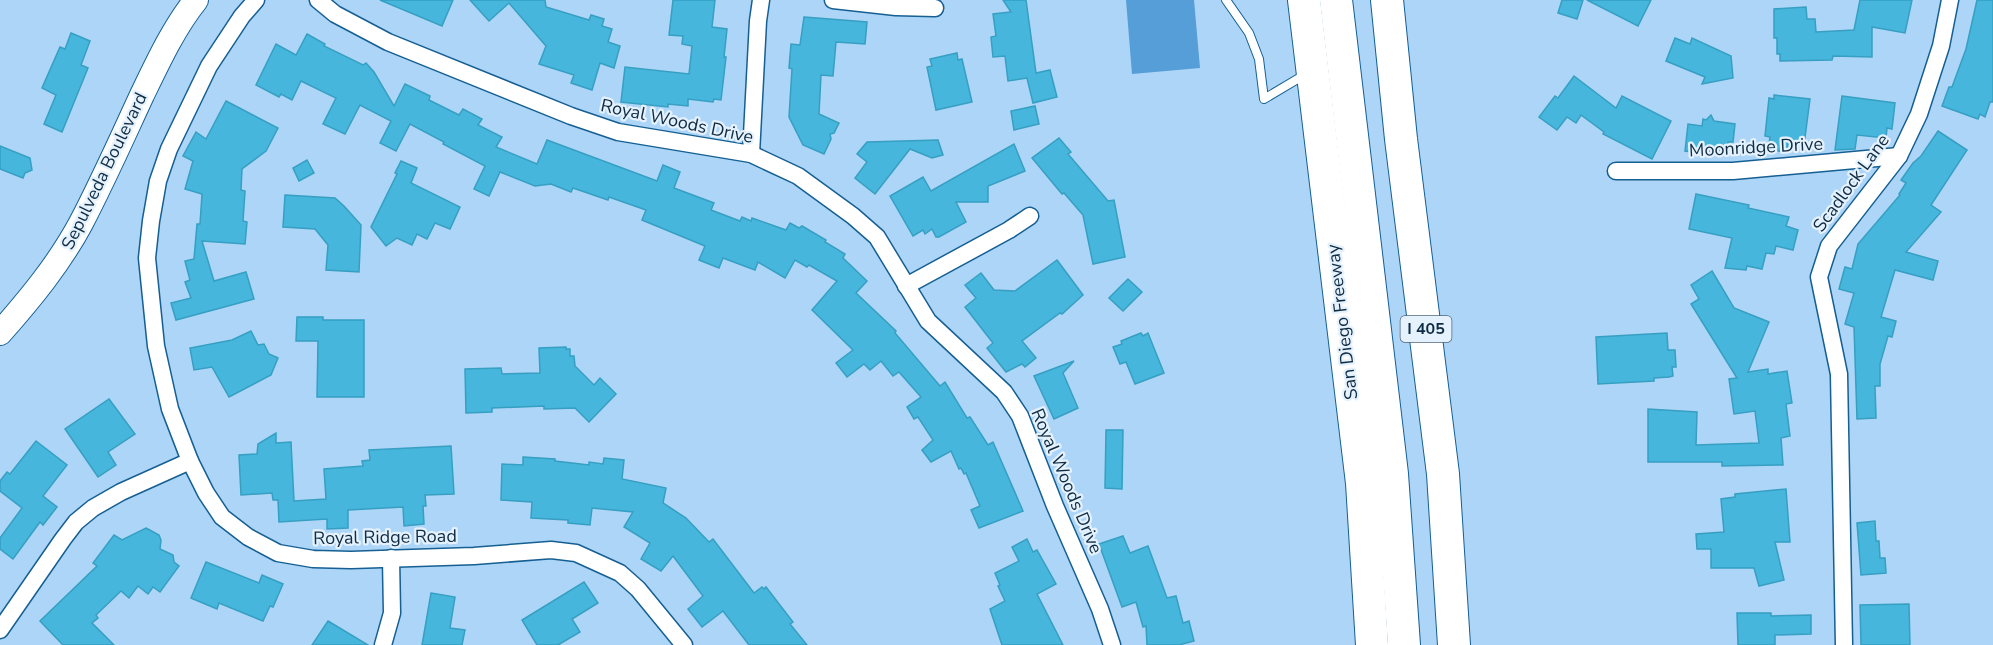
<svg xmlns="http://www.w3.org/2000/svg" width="1993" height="645" font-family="'Nunito Sans',sans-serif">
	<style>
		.water { fill: #559ed8 }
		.building { fill: #47b6dd; stroke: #369fc2; stroke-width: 1.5 }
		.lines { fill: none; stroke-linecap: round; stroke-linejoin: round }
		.service-casing { stroke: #155f92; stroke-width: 10 }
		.minor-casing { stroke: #155f92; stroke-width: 19 }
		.secondary-casing { stroke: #155f92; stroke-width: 26 }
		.motorway-casing { stroke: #155f92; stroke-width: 34 }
		.service { stroke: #fff; stroke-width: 8 }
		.minor { stroke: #fff; stroke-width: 16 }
		.secondary { stroke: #fff; stroke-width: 24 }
		.motorway { stroke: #fff; stroke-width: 32 }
		.labels { text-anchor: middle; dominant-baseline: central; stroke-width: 4.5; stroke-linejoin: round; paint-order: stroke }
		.shield { fill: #e5f2fe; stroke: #4f677a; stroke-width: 1.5 }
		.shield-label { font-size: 16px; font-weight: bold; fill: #0f2c42 }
		.street-label { font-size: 18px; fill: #0f2c42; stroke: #e5f2fe }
	</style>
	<rect width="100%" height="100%" fill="#acd5f7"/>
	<!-- water -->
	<polygon class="water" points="1126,0 1194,0 1200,68 1132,74"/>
	<!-- building -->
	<g class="building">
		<polygon points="380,0 453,0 442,26"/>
		<polygon points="470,0 545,0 546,7 589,20 591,15 604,19 602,26 612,29 608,42 620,46 614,68 600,63 592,90 571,83 574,75 539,64 546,46 509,3 489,21"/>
		<polygon points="673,0 715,0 712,27 727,29 724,57 726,57 721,100 714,99 713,102 688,99 688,106 668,104 668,107 621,102 625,67 689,74 692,46 682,44 683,36 669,35"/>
		<polygon points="1003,0 1026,0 1036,73 1050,70 1057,97 1033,103 1027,78 1008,81 1005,56 993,57 991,37 996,36 993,14 1011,12"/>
		<polygon points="1562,0 1583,0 1577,19 1558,13"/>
		<polygon points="1587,0 1651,0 1638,26"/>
		<polygon points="1860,0 1912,0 1905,33 1872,27 1872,57 1833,56 1832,60 1780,61 1780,54 1777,54 1777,38 1774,38 1774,9 1806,7 1807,19 1815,19 1816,32 1854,30"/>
		<polygon points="1977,0 1993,0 1993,102 1990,102 1985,117 1980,114 1978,119 1942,106 1949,87 1952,87 1966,49"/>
		<polygon points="804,17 867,22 865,44 836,42 833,76 821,75 819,114 839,123 834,133 830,134 831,139 824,154 803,145 789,117 792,69 789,68 791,44 800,45"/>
		<polygon points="71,33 90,41 81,65 88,68 62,132 44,124 56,95 42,88 60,47 65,49"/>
		<polygon points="307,34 325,44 324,46 363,65 366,63 374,72 394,106 405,84 430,96 429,100 459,115 463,109 482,119 478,125 502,137 496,147 537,164 547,140 657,181 663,165 680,172 674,188 714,203 711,210 740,221 742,217 751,221 752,218 786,230 790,223 799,228 802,226 826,240 825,242 845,254 843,258 867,281 856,293 896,331 895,333 940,386 945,382 967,418 970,417 988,445 993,442 1023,511 979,528 971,510 980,506 966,473 964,474 961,468 959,469 951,451 931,462 922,450 933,440 918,417 914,419 907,407 921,397 899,372 893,376 881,361 870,370 864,364 847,377 836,363 853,350 812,310 837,281 809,265 807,267 795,260 785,278 758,262 755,270 723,258 719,268 699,260 705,246 642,220 646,210 609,197 608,200 573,188 571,192 551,184 535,186 500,172 489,196 474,189 485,166 443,144 444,142 410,124 396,151 380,143 391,121 360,105 345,134 323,124 336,98 301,81 292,100 281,94 279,97 256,85 276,44 296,55"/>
		<polygon points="1675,38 1690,44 1692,38 1731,56 1733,78 1702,84 1705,77 1666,61"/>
		<polygon points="957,53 958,60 962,59 972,102 936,110 927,67 932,66 930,59"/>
		<polygon points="1574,76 1616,108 1622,96 1671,121 1652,159 1603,134 1604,132 1581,115 1576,123 1567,117 1557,130 1539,117 1555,96 1558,98"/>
		<polygon points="1774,95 1810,99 1804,145 1788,144 1787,152 1768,150 1770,137 1765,136 1769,98 1774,99"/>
		<polygon points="1842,96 1895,103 1892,129 1887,128 1886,138 1857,135 1855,149 1835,150"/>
		<polygon points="226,101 278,128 266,151 242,169 241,190 245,191 243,221 247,222 245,244 202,241 214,281 246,272 254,299 176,320 171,303 191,298 185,282 190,280 185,261 194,259 197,224 200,224 202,194 185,189 193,161 183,156 196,132 206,139"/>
		<polygon points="1035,106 1039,124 1014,130 1011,111"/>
		<polygon points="1711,115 1714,121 1735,124 1733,142 1728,142 1727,151 1713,149 1713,153 1700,153 1685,151 1688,124 1702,126 1703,119 1706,120"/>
		<polygon points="1938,131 1967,150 1931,205 1941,212 1906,252 1938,261 1933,280 1895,270 1881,317 1896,321 1892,337 1888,336 1880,364 1880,386 1875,386 1876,418 1857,419 1854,327 1845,324 1854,293 1839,289 1845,267 1852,269 1858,244 1900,195 1899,194 1906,183 1901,180 1913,163 1921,156"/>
		<polygon points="1059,138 1071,152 1068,154 1108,201 1114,200 1125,257 1093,264 1083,215 1064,193 1062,194 1032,158"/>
		<polygon points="938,140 943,155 932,158 910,149 875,194 855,178 867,162 857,154 867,142"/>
		<polygon points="1014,144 1025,171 988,186 988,202 956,202 966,222 939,237 936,237 932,229 925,234 923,230 913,236 890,196 923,177 931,191"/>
		<polygon points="0,146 30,158 32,170 25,173 23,178 0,169"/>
		<polygon points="307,160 314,173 299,181 293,168"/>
		<polygon points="401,161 417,168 411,183 460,207 450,229 435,223 427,239 417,234 412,245 397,238 386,246 371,227 397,174 395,173"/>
		<polygon points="1696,194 1749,205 1748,208 1789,217 1786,226 1798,230 1793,250 1776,246 1774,254 1766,253 1762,269 1747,266 1746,270 1725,268 1732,238 1689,229"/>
		<polygon points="285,195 335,198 344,206 361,225 359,272 326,270 328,245 315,229 283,227"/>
		<polygon points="1057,260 1083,295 1062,314 1060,313 1022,341 1036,358 1025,367 1022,364 1006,372 987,348 993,343 965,307 976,298 965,285 981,273 994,290 1015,291"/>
		<polygon points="1712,271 1734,308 1769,322 1748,372 1768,369 1768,374 1787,371 1792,403 1786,404 1790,436 1781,438 1783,465 1722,466 1722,462 1648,462 1648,409 1697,412 1696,445 1759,443 1755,411 1734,414 1729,379 1737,378 1691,304 1699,299 1691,285"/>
		<polygon points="1128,279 1142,292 1123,311 1109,298"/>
		<polygon points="297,317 323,317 323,320 364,320 364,397 317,397 318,341 296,341"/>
		<polygon points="251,331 258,345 264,344 269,354 278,358 271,375 229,397 212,367 194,370 190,348 232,340"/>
		<polygon points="1141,333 1143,336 1148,333 1164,373 1135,384 1126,362 1120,364 1113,347 1122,344 1121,341"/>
		<polygon points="1667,333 1668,350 1675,350 1676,367 1672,367 1673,376 1669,377 1654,378 1654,381 1598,384 1596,337"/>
		<polygon points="566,347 566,349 570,349 570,356 574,356 575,366 594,385 600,378 616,394 589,422 575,408 544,409 544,406 492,408 492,412 466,413 465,369 501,368 502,374 540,373 539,348"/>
		<polygon points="1074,361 1063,373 1078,408 1054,419 1034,376"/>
		<polygon points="109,399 135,434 108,452 116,465 98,477 65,429"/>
		<polygon points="1106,430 1123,430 1122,489 1105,488"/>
		<polygon points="276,433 276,443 291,442 294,501 326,499 324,469 363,466 362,461 370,460 369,450 451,446 454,494 425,495 426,506 423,506 424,524 404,526 403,507 348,510 348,528 327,529 327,519 279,522 278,500 273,500 272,493 241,495 239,455 257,454 258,444"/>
		<polygon points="36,441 67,465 43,496 57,507 43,525 40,522 13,559 0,549 0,538 22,508 0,491 0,481 7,472 10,474"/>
		<polygon points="523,457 555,459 555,461 589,465 589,462 603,464 604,458 624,460 622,479 666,488 663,503 686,518 709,542 713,539 754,593 762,587 764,589 766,587 793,622 790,624 807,645 749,645 723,611 702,627 688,609 703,596 673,556 661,571 641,559 650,543 624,527 633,512 592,508 590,525 568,523 568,520 531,518 532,502 501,500 502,464 523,465"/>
		<polygon points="1786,489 1790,542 1775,542 1784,580 1759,586 1754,568 1711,568 1711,549 1697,549 1696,534 1724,532 1721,499 1735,497 1735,494"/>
		<polygon points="1875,521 1876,541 1879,541 1880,558 1885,558 1886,573 1861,575 1857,523"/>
		<polygon points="146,528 159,535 161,540 160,549 173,555 174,562 179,566 160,592 153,587 148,594 138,586 129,598 121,591 96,615 98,618 92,623 114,645 63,645 40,621 97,566 93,563 114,535 122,540"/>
		<polygon points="1123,536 1130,553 1148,546 1167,598 1176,596 1183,623 1189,621 1194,641 1179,645 1147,645 1146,626 1143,627 1136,602 1122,607 1099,544"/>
		<polygon points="1027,539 1033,552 1037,550 1056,584 1037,594 1063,645 1002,645 990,609 1005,601 998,586 1000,585 995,573 1019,561 1012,547"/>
		<polygon points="206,562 259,583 262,575 283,584 273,607 270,606 263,621 219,603 217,609 191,598"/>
		<polygon points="584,582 598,603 572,619 580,632 558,645 537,645 522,620"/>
		<polygon points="431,593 455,597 450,628 465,630 462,645 422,645"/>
		<polygon points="1909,604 1910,645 1861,645 1860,605"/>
		<polygon points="1737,613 1771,613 1771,616 1811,615 1811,634 1775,635 1775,645 1738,645"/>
		<polygon points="328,621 368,645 312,645"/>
	</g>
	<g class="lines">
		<!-- service casing -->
		<g class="service-casing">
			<polyline id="service" points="1226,0 1249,33 1259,59 1264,99 1306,74"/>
		</g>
		<!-- minor casing -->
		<g class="minor-casing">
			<g id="minor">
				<polyline points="256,0 242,16 209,66 169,149 158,181 151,221 147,258 156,346 170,409 190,461 206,493 222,517 248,537 278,553 313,559 351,560 474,556 551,550 576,553 620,573 638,589 684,645"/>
				<polyline points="318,0 335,14 388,42 571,116 618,132 751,154 798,176 853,216 877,237 928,321 1004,392 1020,416 1055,506 1100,609 1112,645"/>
				<polyline points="833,0 896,7 935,8"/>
				<polyline points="751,154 758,21 761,0"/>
				<polyline points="1616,171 1733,171 1899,156"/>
				<polyline points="906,286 1009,230 1030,216"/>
				<polyline points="0,630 63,539 76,522 93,508 121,492 190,461"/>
				<polyline points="383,645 392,613 391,558"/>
				<polyline points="1844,645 1839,374 1819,277 1829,246 1899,156 1919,114 1941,46 1950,0"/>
			</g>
		</g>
		<!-- secondary casing -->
		<g class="secondary-casing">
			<path id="secondary" d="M0,333C30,299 59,264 81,223C103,181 122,138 142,95C158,62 173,29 196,0"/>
		</g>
		<!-- motorway casing -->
		<g class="motorway-casing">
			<g id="motorway">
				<polyline points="1304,0 1362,483 1372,645"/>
				<polyline points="1336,0 1392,474 1404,645"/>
				<polyline points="1387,0 1401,139 1443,474 1454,645"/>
			</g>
		</g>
		<!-- service -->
		<use href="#service" class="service"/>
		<!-- minor -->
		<use href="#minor" class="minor"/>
		<!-- secondary -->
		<use href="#secondary" class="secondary"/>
		<!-- motorway -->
		<use href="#motorway" class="motorway"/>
	</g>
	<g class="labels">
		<!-- shield labels -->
		<rect class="shield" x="1400.5" y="316" width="51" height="26" rx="4.5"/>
		<g class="shield-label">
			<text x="1426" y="329">I 405</text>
		</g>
		<!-- street labels -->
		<g class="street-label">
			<text transform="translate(677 121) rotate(12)">Royal Woods Drive</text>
			<text transform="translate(1756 147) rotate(-3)">Moonridge Drive</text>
			<text transform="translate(104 171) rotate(-64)">Sepulveda Boulevard</text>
			<text transform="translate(1851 183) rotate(-54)">Scadlock Lane</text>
			<text transform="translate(1342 322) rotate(-97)">San Diego Freeway</text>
			<text transform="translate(1067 481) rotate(67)">Royal Woods Drive</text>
			<text transform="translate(385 537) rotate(-1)">Royal Ridge Road</text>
		</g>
	</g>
</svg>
